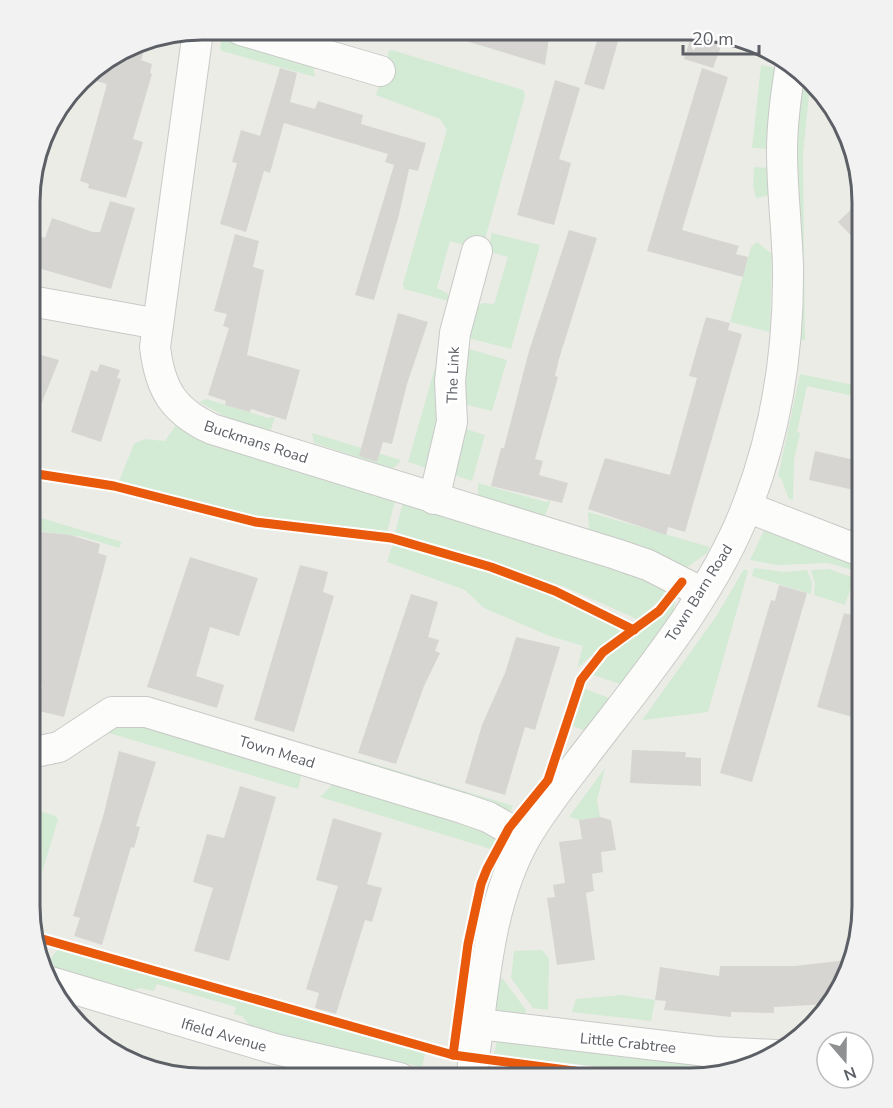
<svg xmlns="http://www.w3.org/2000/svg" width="893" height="1108" font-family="'Nunito Sans',sans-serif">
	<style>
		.green { fill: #d3ead4 }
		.building { fill: #d6d5d2 }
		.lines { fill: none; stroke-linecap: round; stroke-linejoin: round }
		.minor-casing { stroke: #c9c9c7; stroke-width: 32 }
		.minor { stroke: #fcfcfb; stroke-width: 30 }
		.cycleway-casing { stroke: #fff; stroke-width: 13 }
		.cycleway { stroke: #e8590c; stroke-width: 9 }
		.labels { text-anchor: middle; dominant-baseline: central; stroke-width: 6; stroke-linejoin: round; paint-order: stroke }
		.street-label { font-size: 15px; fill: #5c5f65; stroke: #fff }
		.rim { fill: none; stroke: #5c5f65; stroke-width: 3 }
	</style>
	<rect width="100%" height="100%" fill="#ecece7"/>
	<!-- green -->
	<g class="green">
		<polygon points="227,35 313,63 315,77 222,51 220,48 222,37"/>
		<polygon points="392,50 523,90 525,95 482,250 450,241 437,288 447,293 452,302 404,289 403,284 447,130 440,119 376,95 389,51"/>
		<polygon points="761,65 781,69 774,149 752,148"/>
		<polygon points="802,76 810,85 803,154 805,340 795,341 792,161"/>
		<polygon points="754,167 772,168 774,194 756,198 753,186"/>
		<polygon points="492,233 540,245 511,349 464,337 474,307 484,303 494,304 508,257 487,251"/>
		<polygon points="757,242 772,254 770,332 730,322 751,247"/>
		<polygon points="469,349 507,360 492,411 463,404 466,350"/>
		<polygon points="438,357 442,358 433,470 408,462"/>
		<polygon points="800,374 863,387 863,398 807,386 797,432 800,433 794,460 793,500 789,499 781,478 778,477"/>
		<polygon points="206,399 268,418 275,417 270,432 237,423 199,402"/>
		<polygon points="180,419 396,497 387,532 334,529 257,517 118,484 134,444 144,439 165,441"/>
		<polygon points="466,429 485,435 472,481 454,475"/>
		<polygon points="312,433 401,460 395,467 391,468 314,443"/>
		<polygon points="478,483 546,502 551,500 544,518 482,498 478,495"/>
		<polygon points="405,495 667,585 662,599 637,619 565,587 395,533"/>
		<polygon points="588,512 710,547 707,553 686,568 589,533"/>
		<polygon points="31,515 122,542 119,548 83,537 31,530"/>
		<polygon points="766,526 863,563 863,573 828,563 777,565 750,560"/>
		<path d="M393,543C426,553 610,608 620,632L577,668L583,646L547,635L484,608L465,590L387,562Z"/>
		<polygon points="754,568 784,572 807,570 812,582 811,594 752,576"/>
		<polygon points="744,569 748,571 708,712 644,720 643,719 717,615"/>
		<polygon points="829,569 854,578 845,605 814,595 815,584 811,570"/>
		<path d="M676,598L673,612L662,627L667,630L626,686L593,675L591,673C615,643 648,624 676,598Z"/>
		<polygon points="583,688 614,700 592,733 569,725"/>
		<polygon points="120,717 303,769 298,789 99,730"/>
		<polygon points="359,759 513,806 509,814 358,767"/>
		<polygon points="605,768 597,800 600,817 579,820 569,817"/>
		<polygon points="341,783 499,835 491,849 320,797 332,785"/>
		<polygon points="33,809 56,816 58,820 31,908 30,820"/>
		<polygon points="59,948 426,1050 422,1067 254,1030 242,1016 234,1014 236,1007 157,984 154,991 140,988 125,993 49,969 52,957"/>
		<polygon points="542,950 549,959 548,1010 533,1008 511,978 514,951"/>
		<polygon points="494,978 503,979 526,1010 523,1020 498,1014 493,1008"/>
		<polygon points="622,995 655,1000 651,1021 572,1012 576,999"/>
		<polygon points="498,1034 734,1068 703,1077 682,1076 494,1055"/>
		<polygon points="493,1066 578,1078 500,1078 492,1076"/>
	</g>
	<!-- building -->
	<g class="building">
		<polygon points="454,31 550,31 545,65 453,37"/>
		<polygon points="600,31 621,31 604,90 584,84"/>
		<polygon points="693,31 713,32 725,36 713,68 684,59"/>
		<polygon points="148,39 141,60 152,64 150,73 152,74 133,139 143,142 126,198 88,188 89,184 80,181 107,84 96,81 100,66"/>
		<polygon points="280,68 297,73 290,102 315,109 318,101 363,115 361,124 426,143 418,171 409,169 399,215 374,300 355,295 394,165 385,162 388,154 284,123 270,173 264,171 246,232 220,224 237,163 232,162 241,130 260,136"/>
		<polygon points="702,68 728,77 682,230 739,246 736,254 748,257 743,277 647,251"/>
		<polygon points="555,80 580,88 559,159 571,163 554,225 517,215"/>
		<polygon points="862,199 863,203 863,248 838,222"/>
		<polygon points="110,201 135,208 111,289 31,266 31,234 45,238 52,218 93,232 100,232"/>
		<polygon points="569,230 597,238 559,359 555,376 558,377 535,459 543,461 539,475 568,483 562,503 491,486 501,448 504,448 529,351"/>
		<polygon points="235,234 259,241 253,267 264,270 247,355 300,370 286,420 251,409 250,412 225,405 226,401 208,395 229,328 223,326 227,314 214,311"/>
		<polygon points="398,313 428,322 407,384 392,444 383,442 377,462 359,456"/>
		<polygon points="706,317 730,323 728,330 742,334 685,532 668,527 666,535 588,509 605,458 670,475 697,378 689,376"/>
		<polygon points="31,352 59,360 32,427 31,427"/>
		<polygon points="100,364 120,370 117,378 121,379 101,442 71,432 91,370 97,372"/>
		<polygon points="815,451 863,462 863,492 809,480"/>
		<polygon points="32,531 70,535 100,544 98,553 107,556 64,717 35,710 42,685 30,682"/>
		<polygon points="190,557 258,578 239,636 210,627 196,676 224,685 217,708 147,687"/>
		<polygon points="300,565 328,572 323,592 334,596 294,732 254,720"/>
		<polygon points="779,585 807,593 752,782 720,773 771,600 775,601"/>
		<polygon points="411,594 438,602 428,637 439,640 435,651 440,653 424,686 396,764 358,753"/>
		<polygon points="844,613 863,618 863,720 817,707"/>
		<polygon points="516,637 560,647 535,730 525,727 505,795 465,783 482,725 505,673"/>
		<polygon points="632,750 686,752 685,757 701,758 701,786 630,783"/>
		<polygon points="119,751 156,762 136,826 140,827 137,838 134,848 131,847 102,945 74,936 80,918 73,916 104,813"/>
		<polygon points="240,786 276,797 229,961 194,951 213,888 193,882 207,834 224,838"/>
		<polygon points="600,817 611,820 616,850 601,852 603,872 592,874 594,891 586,893 595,960 557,965 547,898 555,897 553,885 565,883 559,842 582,839 579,820"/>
		<polygon points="333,818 382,833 367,884 382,888 372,922 365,920 336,1014 315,1008 319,993 306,989 338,886 316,880"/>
		<polygon points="848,960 831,1004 774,1007 774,1013 731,1012 731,1017 664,1010 666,1001 655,1000 660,967 719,976 720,966 795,966"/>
	</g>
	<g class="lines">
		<!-- minor casing -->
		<g class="minor-casing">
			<g id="minor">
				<polyline points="241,30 380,71"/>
				<path d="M198,31L155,347C160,389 173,411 212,429L616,554L648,565L701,592"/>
				<polyline points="31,301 158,324"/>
				<polyline points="434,499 452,422 450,381 455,333 477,251"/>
				<polyline points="747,507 863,552"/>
				<polyline points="30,753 59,747 112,712 146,712 462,808 488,817 525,838"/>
				<polyline points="51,982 275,1049 400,1078"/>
				<polyline points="479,1024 715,1052 776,1055"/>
				<path d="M471,1078C484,999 485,909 526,837C544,806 568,777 590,748C647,674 715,592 748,504C777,428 789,349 788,267C787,229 782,190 782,152C782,122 786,93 791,64"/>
			</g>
		</g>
		<!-- minor -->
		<use href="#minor" class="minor"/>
		<!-- cycleway casing -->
		<g class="cycleway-casing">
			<g id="cycleway">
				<polyline points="31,473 114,486 255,522 391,538 491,567 555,591 634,630"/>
				<polyline points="39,938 453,1055 627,1078"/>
				<polyline points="453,1055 468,944 481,884 487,869 509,828 548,780 581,680 603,652 659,611 682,582"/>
			</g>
		</g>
		<!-- cycleway -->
		<use href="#cycleway" class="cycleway"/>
	</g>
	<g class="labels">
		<!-- street labels -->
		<g class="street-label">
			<text transform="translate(453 375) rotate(-88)">The Link</text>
			<text transform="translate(256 442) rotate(18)">Buckmans Road</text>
			<text transform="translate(699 593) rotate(-58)">Town Barn Road</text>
			<text transform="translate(277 752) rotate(17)">Town Mead</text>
			<text transform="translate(224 1035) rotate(16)">Ifield Avenue</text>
			<text transform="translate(628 1043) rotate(6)">Little Crabtree</text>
		</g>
	</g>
	<!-- crop -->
	<path d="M0 0H893V1108H0ZM202 40H690A162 162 0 0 1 852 202V906A162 162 0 0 1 690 1068H202A162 162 0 0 1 40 906V202A162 162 0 0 1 202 40Z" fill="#f2f2f3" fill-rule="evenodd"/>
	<path class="rim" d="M202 40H690A162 162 0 0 1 852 202V906A162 162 0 0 1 690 1068H202A162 162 0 0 1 40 906V202A162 162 0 0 1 202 40Z"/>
	<!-- north arrow -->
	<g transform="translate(845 1060) rotate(160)"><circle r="28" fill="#ffffff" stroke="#bebfc1" stroke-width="1.5"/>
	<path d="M0-4.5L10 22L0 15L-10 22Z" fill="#8e9092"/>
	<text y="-9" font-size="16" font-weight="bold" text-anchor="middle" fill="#5c5f65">N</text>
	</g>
	<!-- scale -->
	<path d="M683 45v9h76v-9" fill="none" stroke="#5c5f65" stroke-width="3"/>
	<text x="692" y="45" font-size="18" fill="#5c5f65" stroke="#ffffff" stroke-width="4.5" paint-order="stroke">20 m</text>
</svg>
